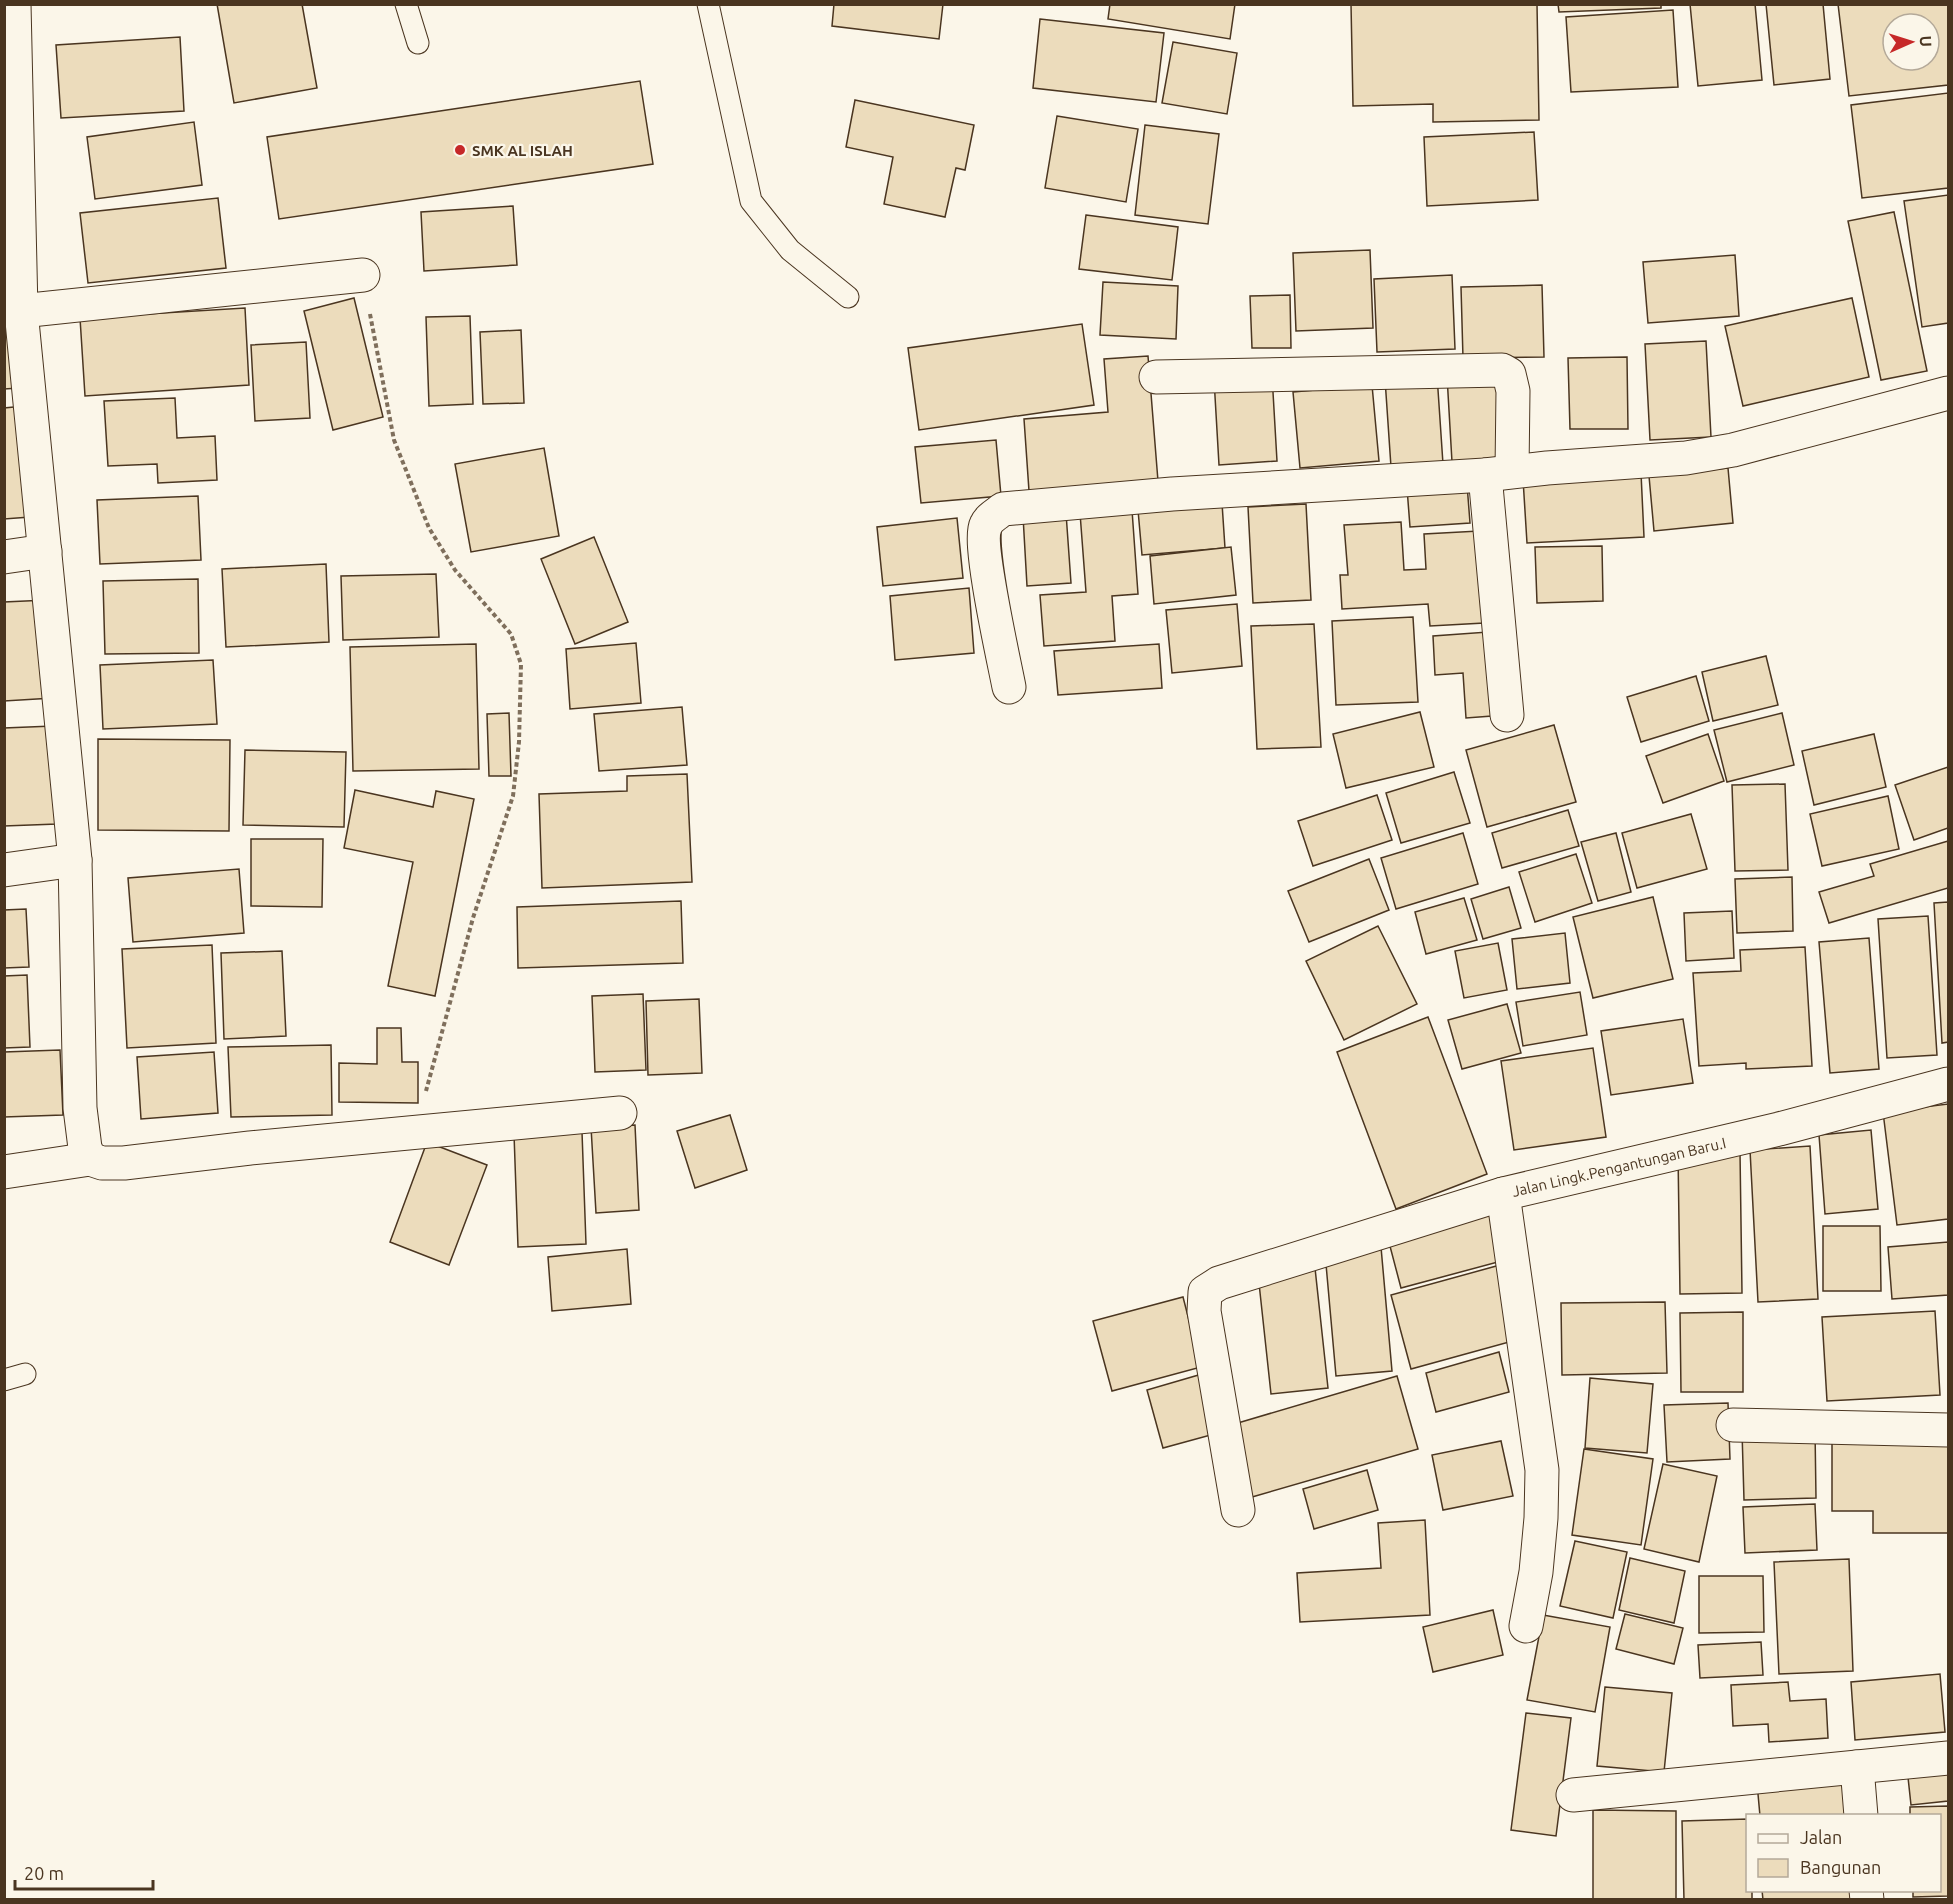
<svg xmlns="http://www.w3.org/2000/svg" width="1953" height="1904" font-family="Ubuntu,sans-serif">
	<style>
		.building { fill: #ecdcbc; stroke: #4a3520; stroke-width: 1.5; fill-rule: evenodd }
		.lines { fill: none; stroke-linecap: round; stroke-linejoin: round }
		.lane-casing { stroke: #4a3520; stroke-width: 23 }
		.street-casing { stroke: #4a3520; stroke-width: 35 }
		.path { stroke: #7f6f5c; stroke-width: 4; stroke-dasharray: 4.5 3; stroke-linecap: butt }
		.lane { stroke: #fbf6e9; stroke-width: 21 }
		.street { stroke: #fbf6e9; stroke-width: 33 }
		.poi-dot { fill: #c62828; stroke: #fbf6e9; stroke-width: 2 }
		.labels { text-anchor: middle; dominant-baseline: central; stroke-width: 4.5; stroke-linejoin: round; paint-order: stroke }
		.poi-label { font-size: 15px; font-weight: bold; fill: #4a3520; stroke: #fbf6e9; text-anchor: start }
		.street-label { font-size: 15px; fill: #4a3520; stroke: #fbf6e9 }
	</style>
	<rect width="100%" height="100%" fill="#fbf6e9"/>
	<!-- building -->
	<g class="building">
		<polygon points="217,4 302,4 317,88 234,103"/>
		<polygon points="834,4 943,4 939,39 832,26"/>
		<polygon points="1110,4 1235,4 1230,39 1108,19"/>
		<polygon points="1351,4 1537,4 1539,120 1433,122 1433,104 1353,106"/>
		<polygon points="1558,4 1661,4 1661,8 1559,12"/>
		<polygon points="1690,4 1755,4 1762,80 1698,86"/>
		<polygon points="1766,4 1823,4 1830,79 1774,85"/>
		<path d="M1838,4H1948V85L1849,96ZM1893,24H1929V60H1893Z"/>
		<polygon points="1673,10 1678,87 1571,92 1566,17"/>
		<polygon points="1040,19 1164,33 1156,102 1033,88"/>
		<polygon points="180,37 184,111 61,118 56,45"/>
		<polygon points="1173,42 1237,53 1227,114 1162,103"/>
		<polygon points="640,81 653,164 279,219 267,137"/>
		<polygon points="1948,93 1948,188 1862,198 1851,105"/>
		<polygon points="855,100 974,125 965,170 956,168 945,217 884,204 893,157 846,147"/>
		<polygon points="1057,116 1138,129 1126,202 1045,188"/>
		<polygon points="194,122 202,185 95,199 87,137"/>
		<polygon points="1145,125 1219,134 1208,224 1135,215"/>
		<polygon points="1534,132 1538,200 1427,206 1424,137"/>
		<polygon points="1948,195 1948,323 1922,327 1904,201"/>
		<polygon points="218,198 226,268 88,283 80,213"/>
		<polygon points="513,206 517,265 424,271 421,212"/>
		<polygon points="1894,212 1927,371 1881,380 1848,221"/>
		<polygon points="1086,215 1178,227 1172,280 1079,269"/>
		<polygon points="1370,250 1373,328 1296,331 1293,253"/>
		<polygon points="1735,255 1739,316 1648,323 1643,262"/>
		<polygon points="1452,275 1455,349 1377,352 1374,279"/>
		<polygon points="1103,282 1178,286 1176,339 1100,335"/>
		<polygon points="1542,285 1544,357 1463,358 1461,287"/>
		<polygon points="4,286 19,388 4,389"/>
		<polygon points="1290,295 1291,348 1252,348 1250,296"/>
		<polygon points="354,298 383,417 333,430 304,311"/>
		<polygon points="1852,298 1869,377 1743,406 1725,326"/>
		<polygon points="245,308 249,385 85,396 80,318"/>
		<polygon points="470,316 473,404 429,406 426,317"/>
		<polygon points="1082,324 1094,405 919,430 908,348"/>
		<polygon points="521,330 524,403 483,404 480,332"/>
		<polygon points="1706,341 1711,437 1650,440 1645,344"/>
		<polygon points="306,342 310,418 255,421 251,345"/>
		<polygon points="1148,356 1158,481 1029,491 1024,419 1108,412 1104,359"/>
		<polygon points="1627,357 1628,429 1570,429 1568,358"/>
		<polygon points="1499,373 1503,459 1452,462 1447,376"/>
		<polygon points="1272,375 1277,461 1219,465 1214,379"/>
		<polygon points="1437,375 1443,464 1391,467 1385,379"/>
		<polygon points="1372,385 1379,461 1300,468 1293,392"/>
		<polygon points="175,398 177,438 215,436 217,480 158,483 157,464 108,466 104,401"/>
		<polygon points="24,406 30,517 4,519 4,408"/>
		<polygon points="996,440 1001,496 921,503 915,447"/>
		<polygon points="544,448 559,536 471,552 455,464"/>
		<polygon points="1728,468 1733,523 1654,531 1649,476"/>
		<polygon points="1641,473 1644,537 1527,543 1523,479"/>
		<polygon points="1467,484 1470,523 1410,527 1407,488"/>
		<polygon points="198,496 201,560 100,564 97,500"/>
		<polygon points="1222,503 1225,548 1142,555 1138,510"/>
		<polygon points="1306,504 1311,600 1253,603 1248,507"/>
		<polygon points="1132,510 1138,594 1112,596 1115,641 1044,646 1040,595 1086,592 1080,513"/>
		<polygon points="1066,513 1071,583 1027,586 1023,516"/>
		<polygon points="957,518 963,578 883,586 877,527"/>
		<polygon points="1401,522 1404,570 1426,569 1424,534 1479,531 1484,623 1430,626 1428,604 1342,609 1340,575 1348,575 1344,525"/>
		<polygon points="594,537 628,622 575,644 541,559"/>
		<polygon points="1602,546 1603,601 1537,603 1535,547"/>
		<polygon points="1231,547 1236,595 1154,604 1150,556"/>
		<polygon points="326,564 329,642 226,647 222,569"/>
		<polygon points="436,574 439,637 343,640 341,576"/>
		<polygon points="198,579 199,653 105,654 103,581"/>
		<polygon points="969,588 974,653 895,660 890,596"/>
		<polygon points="47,600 53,698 4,701 4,602"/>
		<polygon points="1237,604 1242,666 1172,673 1166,610"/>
		<polygon points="1413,617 1418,702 1336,705 1332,621"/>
		<polygon points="1314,624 1321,747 1257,749 1251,626"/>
		<polygon points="1488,632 1492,716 1466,718 1463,673 1435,675 1433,636"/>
		<polygon points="636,643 641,703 570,709 566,649"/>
		<polygon points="476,644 479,769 353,771 350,647"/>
		<polygon points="1159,644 1162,688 1058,695 1054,651"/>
		<polygon points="1766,656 1778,705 1713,721 1702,672"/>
		<polygon points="213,660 217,724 103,729 100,665"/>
		<polygon points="1696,676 1709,721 1641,742 1627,697"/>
		<polygon points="682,707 687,765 599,771 594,714"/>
		<polygon points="1420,712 1434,767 1346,788 1333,734"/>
		<polygon points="509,713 511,776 489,776 487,714"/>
		<polygon points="1782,713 1794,765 1727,782 1714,730"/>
		<polygon points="1554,725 1576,802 1487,827 1466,750"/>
		<polygon points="53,726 57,824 4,826 4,728"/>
		<polygon points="1708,734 1724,781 1663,803 1646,756"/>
		<polygon points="1874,734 1886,787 1814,805 1802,751"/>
		<polygon points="98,739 230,740 229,831 98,830"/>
		<polygon points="245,750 346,752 344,827 243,825"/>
		<polygon points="1948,767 1948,828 1914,840 1895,785"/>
		<polygon points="1454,772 1470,823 1401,843 1386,793"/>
		<polygon points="687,774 692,882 542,888 539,794 627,791 627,776"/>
		<polygon points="1785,784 1788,870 1735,871 1732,785"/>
		<polygon points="355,790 433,807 436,791 474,799 435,996 388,986 413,862 344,848"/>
		<polygon points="1377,795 1392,840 1313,866 1298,821"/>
		<polygon points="1888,796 1899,849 1822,866 1810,814"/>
		<polygon points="1568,810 1579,846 1502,868 1492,833"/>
		<polygon points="1691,814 1707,869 1637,888 1622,833"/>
		<polygon points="1463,833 1478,884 1396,909 1381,858"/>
		<polygon points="1616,833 1631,892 1598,901 1581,842"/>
		<polygon points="251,839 323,839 322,907 251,906"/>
		<polygon points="1948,841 1948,888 1829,923 1819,892 1874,876 1870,864"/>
		<polygon points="1576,854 1592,903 1535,922 1519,872"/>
		<polygon points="1369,859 1389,910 1309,942 1288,891"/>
		<polygon points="239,869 244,933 133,942 128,878"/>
		<polygon points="1792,877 1793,931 1737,933 1735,879"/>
		<polygon points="1509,887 1521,928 1483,939 1471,899"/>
		<polygon points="1653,897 1673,979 1593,998 1573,917"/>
		<polygon points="1464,898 1477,940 1426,954 1415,912"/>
		<polygon points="681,901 683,963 518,968 517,907"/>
		<polygon points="1948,902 1948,1042 1942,1043 1934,903"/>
		<polygon points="26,909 29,967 4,968 4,910"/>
		<polygon points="1732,911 1734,958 1686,961 1684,913"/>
		<polygon points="1928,916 1937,1055 1887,1058 1878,919"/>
		<polygon points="1378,926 1417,1004 1344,1040 1306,961"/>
		<polygon points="1565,933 1570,983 1517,989 1512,939"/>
		<polygon points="1869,938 1879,1069 1830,1073 1819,942"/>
		<polygon points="1498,943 1507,990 1464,998 1455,951"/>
		<polygon points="212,945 216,1043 127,1048 122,949"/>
		<polygon points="1805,947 1812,1066 1746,1069 1746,1063 1699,1066 1693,973 1741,971 1740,950"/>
		<polygon points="282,951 286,1036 224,1039 221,953"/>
		<polygon points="27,975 30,1047 4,1048 4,976"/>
		<polygon points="1580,992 1587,1035 1523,1046 1516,1002"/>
		<polygon points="643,994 646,1070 595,1072 592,996"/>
		<polygon points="699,999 702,1073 648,1075 646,1001"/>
		<polygon points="1507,1004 1521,1053 1462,1069 1448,1020"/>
		<polygon points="1428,1017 1487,1174 1396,1209 1337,1052"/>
		<polygon points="1683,1019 1693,1083 1611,1095 1601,1031"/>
		<polygon points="377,1028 401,1028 402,1062 418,1062 418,1103 339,1102 339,1063 377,1064"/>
		<polygon points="331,1045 332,1115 231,1117 228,1047"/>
		<polygon points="1593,1048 1606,1137 1514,1150 1501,1061"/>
		<polygon points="60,1050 63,1115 4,1117 4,1052"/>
		<polygon points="214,1052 218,1113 141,1119 137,1057"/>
		<polygon points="1948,1104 1948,1219 1897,1225 1883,1112"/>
		<polygon points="730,1115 747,1170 695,1188 677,1131"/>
		<polygon points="635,1125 639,1210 596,1213 591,1127"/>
		<polygon points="1871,1130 1878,1209 1825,1214 1819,1135"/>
		<polygon points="582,1132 586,1244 518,1247 514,1134"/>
		<polygon points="427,1142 487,1165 449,1265 390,1242"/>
		<polygon points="1810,1146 1818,1299 1758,1302 1750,1150"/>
		<polygon points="1740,1152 1742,1293 1680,1294 1678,1153"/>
		<polygon points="1493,1202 1509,1259 1401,1288 1386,1231"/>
		<polygon points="1823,1226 1880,1226 1881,1291 1823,1291"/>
		<polygon points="1948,1242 1948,1295 1892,1299 1888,1247"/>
		<polygon points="1381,1247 1392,1371 1336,1376 1325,1253"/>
		<polygon points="627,1249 631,1304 552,1311 548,1257"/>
		<polygon points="1500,1265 1520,1339 1411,1369 1391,1295"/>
		<polygon points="1315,1268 1328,1388 1271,1394 1258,1274"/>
		<polygon points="1183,1297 1201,1367 1112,1391 1093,1321"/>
		<polygon points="1665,1302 1667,1373 1562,1375 1561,1303"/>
		<polygon points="1935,1311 1940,1395 1827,1401 1822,1317"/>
		<polygon points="1743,1312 1743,1392 1681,1392 1680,1313"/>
		<polygon points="1499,1352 1509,1392 1436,1412 1426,1373"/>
		<polygon points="1202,1374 1218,1433 1163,1448 1147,1390"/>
		<polygon points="1397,1376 1418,1449 1252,1497 1231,1425"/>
		<polygon points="1590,1378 1653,1384 1647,1453 1585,1448"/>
		<polygon points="1728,1403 1730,1459 1667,1462 1664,1405"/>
		<polygon points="1815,1429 1816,1498 1744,1500 1742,1431"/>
		<polygon points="1832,1436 1948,1443 1948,1533 1873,1533 1873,1511 1832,1511"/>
		<polygon points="1501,1441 1513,1496 1443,1510 1432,1455"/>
		<polygon points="1584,1449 1653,1459 1641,1545 1572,1535"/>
		<polygon points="1663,1464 1717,1476 1699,1562 1644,1549"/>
		<polygon points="1367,1470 1378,1510 1314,1529 1303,1489"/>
		<polygon points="1815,1504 1817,1550 1745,1553 1743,1507"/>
		<polygon points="1425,1520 1430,1615 1300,1622 1297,1573 1381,1568 1378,1523"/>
		<polygon points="1575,1541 1627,1552 1613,1618 1560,1606"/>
		<polygon points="1630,1558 1685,1571 1674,1623 1619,1610"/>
		<polygon points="1849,1559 1853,1671 1779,1674 1774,1562"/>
		<polygon points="1699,1576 1763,1576 1764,1632 1699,1633"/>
		<polygon points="1493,1610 1503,1655 1433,1672 1423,1627"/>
		<polygon points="1625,1614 1683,1628 1674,1664 1616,1649"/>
		<polygon points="1543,1615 1610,1627 1595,1712 1527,1700"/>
		<polygon points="1761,1642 1763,1675 1700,1678 1698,1645"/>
		<polygon points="1940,1674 1945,1732 1855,1740 1851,1682"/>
		<polygon points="1788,1682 1790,1701 1826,1699 1828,1738 1769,1742 1768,1724 1733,1726 1731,1685"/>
		<polygon points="1605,1687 1672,1693 1664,1772 1597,1766"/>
		<polygon points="1526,1713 1571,1718 1556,1836 1511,1830"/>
		<polygon points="1948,1763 1948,1801 1911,1805 1907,1768"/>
		<polygon points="1843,1774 1847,1816 1760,1816 1757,1783"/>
		<polygon points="1948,1806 1948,1896 1913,1897 1913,1890 1940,1890 1940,1816 1910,1816 1910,1807"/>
		<polygon points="1593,1810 1676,1811 1676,1900 1593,1900"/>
		<polygon points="1748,1819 1748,1890 1752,1890 1752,1900 1684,1900 1682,1821"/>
		<polygon points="1762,1890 1856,1890 1857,1900 1763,1900"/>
	</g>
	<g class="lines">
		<!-- lane casing -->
		<g class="lane-casing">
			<g id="lane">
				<polyline points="406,4 418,43"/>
				<polyline points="708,4 751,201 790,250 848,297"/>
				<polyline points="4,1380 25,1374"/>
			</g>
		</g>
		<!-- street casing -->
		<g class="street-casing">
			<g id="street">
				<polyline points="14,4 21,311 75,860 80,1108 85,1148 90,1159 102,1163 124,1163 250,1148 620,1113"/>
				<polyline points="21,311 363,275"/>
				<polyline points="1156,377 1502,370 1509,374 1513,391 1512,471"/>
				<polyline points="1485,475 1507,715"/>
				<polyline points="4,557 45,551"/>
				<path d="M1009,687C1004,661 977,542 986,525C989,518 997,514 1003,509L1172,494L1485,475L1547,468L1686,458L1733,450L1948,393"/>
				<polyline points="4,870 75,860"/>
				<polyline points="4,1172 90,1159"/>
				<polyline points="1503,1194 1542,1470 1541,1518 1536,1572 1526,1626"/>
				<polyline points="1733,1425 1948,1430"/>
				<polyline points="1238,1510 1204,1311 1205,1292 1219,1283 1503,1194 1779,1129 1948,1084"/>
				<polyline points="1857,1767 1861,1816"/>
				<polyline points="1573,1795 1948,1758"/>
				<polyline points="1866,1890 1867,1900"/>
			</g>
		</g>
		<!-- path -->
		<polyline class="path" points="370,314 394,440 429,528 455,570 511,634 521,664 519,742 513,796 473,918 426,1091"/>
		<!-- lane -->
		<use href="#lane" class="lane"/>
		<!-- street -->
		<use href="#street" class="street"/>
	</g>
	<!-- markers -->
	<circle class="poi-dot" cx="460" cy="150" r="6"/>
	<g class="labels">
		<!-- poi labels -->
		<g class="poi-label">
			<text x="472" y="150">SMK AL ISLAH</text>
		</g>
		<!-- street labels -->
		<g class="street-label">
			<text transform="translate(1619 1167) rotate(-13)">Jalan Lingk.Pengantungan Baru.I</text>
		</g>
	</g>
	<!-- border -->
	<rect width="1953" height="1904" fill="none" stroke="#4a3520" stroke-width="12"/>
	<!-- legend -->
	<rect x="1746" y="1814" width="195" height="78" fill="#fbf6e9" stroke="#b4a999" stroke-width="1.5"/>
	<rect x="1758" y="1834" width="30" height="9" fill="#fbf6e9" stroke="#b4a999" stroke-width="1.5"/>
	<text x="1800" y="1844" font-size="18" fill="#4a3520">Jalan</text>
	<rect x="1758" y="1859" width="30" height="18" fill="#ecdcbc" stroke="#b4a999" stroke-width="1.5"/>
	<text x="1800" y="1874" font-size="18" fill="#4a3520">Bangunan</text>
	<!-- north arrow -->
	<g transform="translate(1911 42) rotate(87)"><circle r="28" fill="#fbf6e9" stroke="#b4a999" stroke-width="1.5"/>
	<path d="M0-4.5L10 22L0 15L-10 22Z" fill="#c62828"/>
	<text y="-9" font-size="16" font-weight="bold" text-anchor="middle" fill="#4a3520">U</text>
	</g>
	<!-- scale -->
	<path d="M15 1880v9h138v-9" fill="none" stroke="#4a3520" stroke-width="3"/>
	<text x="24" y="1880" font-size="18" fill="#4a3520" stroke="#fbf6e9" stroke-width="4.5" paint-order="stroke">20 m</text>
</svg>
